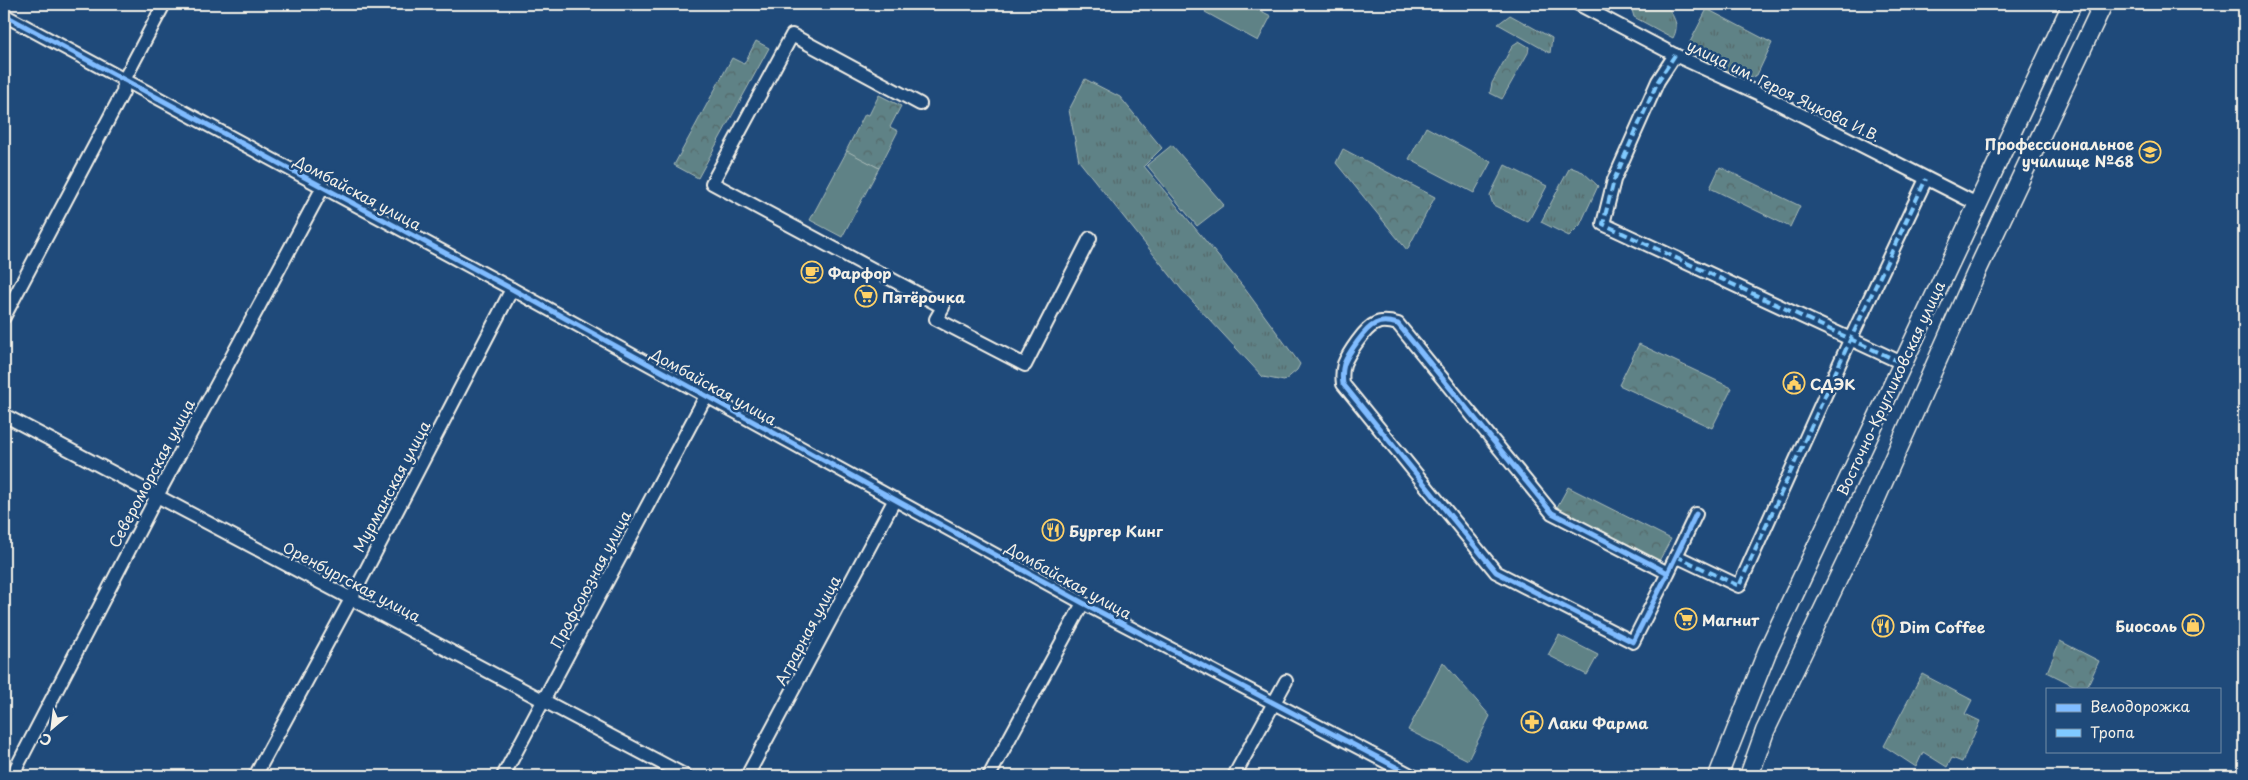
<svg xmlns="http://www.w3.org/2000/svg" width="2248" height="780" font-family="'Playpen Sans',sans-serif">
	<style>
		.grass { fill: url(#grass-tufts); stroke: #a9bab7 }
		.park { fill: url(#park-crowns); stroke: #a9bab7 }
		.pitch { fill: #5e8286; stroke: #a9bab7 }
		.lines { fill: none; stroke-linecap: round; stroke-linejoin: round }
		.street-casing { stroke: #f4f1e8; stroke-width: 16 }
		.secondary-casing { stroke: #f4f1e8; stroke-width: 21 }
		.street { stroke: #1f4a7a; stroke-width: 12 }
		.secondary { stroke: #1f4a7a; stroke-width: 18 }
		.quiet { stroke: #80caff; stroke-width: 4; stroke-dasharray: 8 4; stroke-linecap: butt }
		.cycleway-casing { stroke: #1f4a7a; stroke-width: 8 }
		.cycleway { stroke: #80bcff; stroke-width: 5 }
		.labels { text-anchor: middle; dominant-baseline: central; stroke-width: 5; stroke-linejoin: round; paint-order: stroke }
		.street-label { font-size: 15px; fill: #f4f1e8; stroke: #1f4a7a }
		.poi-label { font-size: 15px; font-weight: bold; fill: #f4f1e8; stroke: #1f4a7a; text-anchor: start }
	</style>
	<defs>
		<pattern id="grass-tufts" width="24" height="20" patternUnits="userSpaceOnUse" patternTransform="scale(1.25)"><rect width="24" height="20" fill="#5e8286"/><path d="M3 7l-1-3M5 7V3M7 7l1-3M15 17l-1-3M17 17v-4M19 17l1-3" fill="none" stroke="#556869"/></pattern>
		<pattern id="park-crowns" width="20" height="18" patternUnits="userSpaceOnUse" patternTransform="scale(1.25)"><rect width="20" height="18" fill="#5e8286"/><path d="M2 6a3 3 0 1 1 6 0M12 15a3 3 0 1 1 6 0" fill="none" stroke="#556869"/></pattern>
	</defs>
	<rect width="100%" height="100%" fill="#1f4a7a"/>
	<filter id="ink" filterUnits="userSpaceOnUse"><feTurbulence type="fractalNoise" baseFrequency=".02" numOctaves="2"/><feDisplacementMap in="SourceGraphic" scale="10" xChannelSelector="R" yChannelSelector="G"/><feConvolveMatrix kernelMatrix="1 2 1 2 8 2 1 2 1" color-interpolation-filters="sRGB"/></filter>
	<g filter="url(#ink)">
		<!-- grass -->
		<g class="grass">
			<path d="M1635,4L1666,5C1674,17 1680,25 1673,38L1634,17L1632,10Z"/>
			<polygon points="1707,9 1772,43 1757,75 1742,81 1697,57 1689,44"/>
			<polygon points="1510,15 1552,38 1550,53 1498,24"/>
			<polygon points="1085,79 1120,97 1162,148 1144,166 1245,289 1300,364 1297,370 1284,381 1263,377 1182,290 1079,161 1069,110"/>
			<polygon points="1505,165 1547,186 1528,222 1493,205 1490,195"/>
			<polygon points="1570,167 1583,172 1598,186 1580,225 1569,236 1541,222"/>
			<polygon points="1922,674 1972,700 1965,714 1980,721 1962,762 1952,758 1947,767 1923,752 1916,767 1884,746"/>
		</g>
		<!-- park -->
		<g class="park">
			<polygon points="756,41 769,48 698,178 674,165 732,58 744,64"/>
			<polygon points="1519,41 1529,47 1528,53 1502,99 1490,93 1492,83 1513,45"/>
			<polygon points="879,95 901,106 890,127 898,131 879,168 846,151 865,114 869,115"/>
			<polygon points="1343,149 1435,197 1407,250 1336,163"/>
			<polygon points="1720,167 1800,206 1790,227 1710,188"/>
			<polygon points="1639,344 1732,388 1712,428 1619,385"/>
			<polygon points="1568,487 1671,539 1659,561 1556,509"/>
			<polygon points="2060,641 2099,661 2086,689 2081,689 2047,672"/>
		</g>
		<!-- pitch -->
		<g class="pitch">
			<polygon points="1210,4 1247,4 1271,16 1258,41 1205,12"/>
			<polygon points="1426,127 1491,162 1474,193 1409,159"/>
			<polygon points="1172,145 1224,205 1197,226 1147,165"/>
			<polygon points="847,151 879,168 842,237 810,220"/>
			<polygon points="1559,635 1598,655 1587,675 1548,655"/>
			<polygon points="1443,662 1490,716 1468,760 1408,730"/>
		</g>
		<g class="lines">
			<!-- street casing -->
			<g class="street-casing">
				<g id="street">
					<polyline points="1578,4 1675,55 1762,95 1977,204"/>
					<polyline points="4,15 512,289 1083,603 1413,776"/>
					<polyline points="1675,55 1658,81 1614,180 1603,224 1902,363"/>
					<polyline points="920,104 792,35 712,183 943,307 936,319 1025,365 1090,238"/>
					<polyline points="4,317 123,92 124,80 164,4"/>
					<polyline points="4,415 686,776"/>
					<polyline points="1676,556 1739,586 1851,338 1926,179"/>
					<path d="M1668,573L1633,642L1496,572L1343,384C1342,377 1342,371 1344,364C1348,354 1365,328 1375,324C1382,320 1391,322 1398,324L1552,513L1668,573L1696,514"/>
					<polyline points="12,776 157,496 323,187"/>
					<polyline points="255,776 351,599 512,289"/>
					<polyline points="503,776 706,396"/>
					<polyline points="747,776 895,499"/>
					<polyline points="989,776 1083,603"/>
					<polyline points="1234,776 1286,681"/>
				</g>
			</g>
			<!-- secondary casing -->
			<g class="secondary-casing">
				<g id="secondary">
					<polyline points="1718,776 1767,652 2072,4"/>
					<polyline points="1749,776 1765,731 1870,512 1976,273 2103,4"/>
				</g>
			</g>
			<!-- street -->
			<use href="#street" class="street"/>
			<!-- secondary -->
			<use href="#secondary" class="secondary"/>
			<!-- quiet -->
			<g class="quiet">
				<polyline points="1675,55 1658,81 1614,180 1603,224 1902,363"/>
				<polyline points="1676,556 1739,586 1851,338 1926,179"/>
			</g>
			<!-- cycleway casing -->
			<g class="cycleway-casing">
				<g id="cycleway">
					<polyline points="4,15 512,289 1083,603 1413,776"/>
					<path d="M1668,573L1633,642L1496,572L1343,384C1342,377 1342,371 1344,364C1348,354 1365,328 1375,324C1382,320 1391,322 1398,324L1552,513L1668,573L1696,514"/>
				</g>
			</g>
			<!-- cycleway -->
			<use href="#cycleway" class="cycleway"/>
		</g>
	</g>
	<!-- icons -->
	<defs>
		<g id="university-ring" transform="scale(1.125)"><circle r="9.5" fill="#1f4a7a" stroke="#ffd166" stroke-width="1.5"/><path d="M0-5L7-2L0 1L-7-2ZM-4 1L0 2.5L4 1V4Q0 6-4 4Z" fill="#ffd166"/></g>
		<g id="cafe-ring" transform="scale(1.125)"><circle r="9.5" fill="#1f4a7a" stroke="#ffd166" stroke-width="1.5"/><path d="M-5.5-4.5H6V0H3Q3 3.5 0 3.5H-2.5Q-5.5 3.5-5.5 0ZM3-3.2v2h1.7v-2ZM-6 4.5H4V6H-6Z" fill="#ffd166"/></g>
		<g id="supermarket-ring" transform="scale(1.125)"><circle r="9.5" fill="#1f4a7a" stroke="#ffd166" stroke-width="1.5"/><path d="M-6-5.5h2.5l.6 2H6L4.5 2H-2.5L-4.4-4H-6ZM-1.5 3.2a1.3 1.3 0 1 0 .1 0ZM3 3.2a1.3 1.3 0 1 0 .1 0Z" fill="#ffd166"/></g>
		<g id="civic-ring" transform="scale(1.125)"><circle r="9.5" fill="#1f4a7a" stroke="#ffd166" stroke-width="1.5"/><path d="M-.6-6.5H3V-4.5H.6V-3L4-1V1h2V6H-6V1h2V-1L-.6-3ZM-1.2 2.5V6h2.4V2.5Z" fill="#ffd166"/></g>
		<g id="restaurant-ring" transform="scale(1.125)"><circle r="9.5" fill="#1f4a7a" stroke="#ffd166" stroke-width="1.5"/><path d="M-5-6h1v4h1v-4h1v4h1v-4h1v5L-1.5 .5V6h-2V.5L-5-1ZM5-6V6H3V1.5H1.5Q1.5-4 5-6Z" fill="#ffd166"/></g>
		<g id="shop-ring" transform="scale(1.125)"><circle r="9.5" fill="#1f4a7a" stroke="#ffd166" stroke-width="1.5"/><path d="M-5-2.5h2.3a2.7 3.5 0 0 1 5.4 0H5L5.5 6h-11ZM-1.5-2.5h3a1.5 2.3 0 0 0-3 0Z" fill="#ffd166"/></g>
		<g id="pharmacy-ring" transform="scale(1.125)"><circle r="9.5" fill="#1f4a7a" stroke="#ffd166" stroke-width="1.5"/><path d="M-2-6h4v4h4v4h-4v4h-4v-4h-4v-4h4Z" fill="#ffd166"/></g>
	</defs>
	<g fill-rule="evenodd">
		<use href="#university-ring" x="2150" y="152"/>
		<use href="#cafe-ring" x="812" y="272"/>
		<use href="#supermarket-ring" x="866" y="296"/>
		<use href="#civic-ring" x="1794" y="383"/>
		<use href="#restaurant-ring" x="1053" y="530"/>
		<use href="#supermarket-ring" x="1686" y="619"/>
		<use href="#shop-ring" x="2193" y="625"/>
		<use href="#restaurant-ring" x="1883" y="626"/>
		<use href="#pharmacy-ring" x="1532" y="722"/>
	</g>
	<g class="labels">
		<!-- street labels -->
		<g class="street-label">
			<text transform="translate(1784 90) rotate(26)">улица им. Героя Яцкова И.В.</text>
			<text transform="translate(358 192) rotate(28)">Домбайская улица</text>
			<text transform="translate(714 386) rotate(29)">Домбайская улица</text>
			<text transform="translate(1890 388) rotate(-65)">Восточно-Кругликовская улица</text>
			<text transform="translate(151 473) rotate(-62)">Североморская улица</text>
			<text transform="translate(391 486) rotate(-62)">Мурманская улица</text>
			<text transform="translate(590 579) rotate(-62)">Профсоюзная улица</text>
			<text transform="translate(1069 580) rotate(29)">Домбайская улица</text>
			<text transform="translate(352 581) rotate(28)">Оренбургская улица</text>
			<text transform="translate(807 630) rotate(-62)">Аграрная улица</text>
		</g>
		<!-- poi labels -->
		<g class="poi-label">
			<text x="2134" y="143" text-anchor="end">Профессиональное<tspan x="2134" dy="17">училище №68</tspan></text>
			<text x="828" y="272">Фарфор</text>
			<text x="882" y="296">Пятёрочка</text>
			<text x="1810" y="383">СДЭК</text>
			<text x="1069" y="530">Бургер Кинг</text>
			<text x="1702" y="619">Магнит</text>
			<text x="2177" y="625" text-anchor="end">Биосоль</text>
			<text x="1899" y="626">Dim Coffee</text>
			<text x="1548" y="722">Лаки Фарма</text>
		</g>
	</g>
	<!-- margin -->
	<rect width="2248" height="780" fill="none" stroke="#1f4a7a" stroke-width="20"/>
	<rect x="10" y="10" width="2228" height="760" fill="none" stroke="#f4f1e8" stroke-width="2" filter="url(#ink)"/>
	<!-- legend -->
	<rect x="2046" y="688" width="175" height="65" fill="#1f4a7a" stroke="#748da6"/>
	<rect x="2056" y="704" width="25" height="8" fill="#80bcff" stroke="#748da6"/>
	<text x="2090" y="712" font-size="15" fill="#f4f1e8">Велодорожка</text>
	<rect x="2056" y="729" width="25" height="8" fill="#80caff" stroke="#748da6"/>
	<text x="2090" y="738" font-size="15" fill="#f4f1e8">Тропа</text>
	<!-- north arrow -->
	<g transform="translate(52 728) rotate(208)" stroke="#1f4a7a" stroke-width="4" paint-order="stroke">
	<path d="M0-4L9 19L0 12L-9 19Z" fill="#f4f1e8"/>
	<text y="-8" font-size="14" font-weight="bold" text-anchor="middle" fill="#f4f1e8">С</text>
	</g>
</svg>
